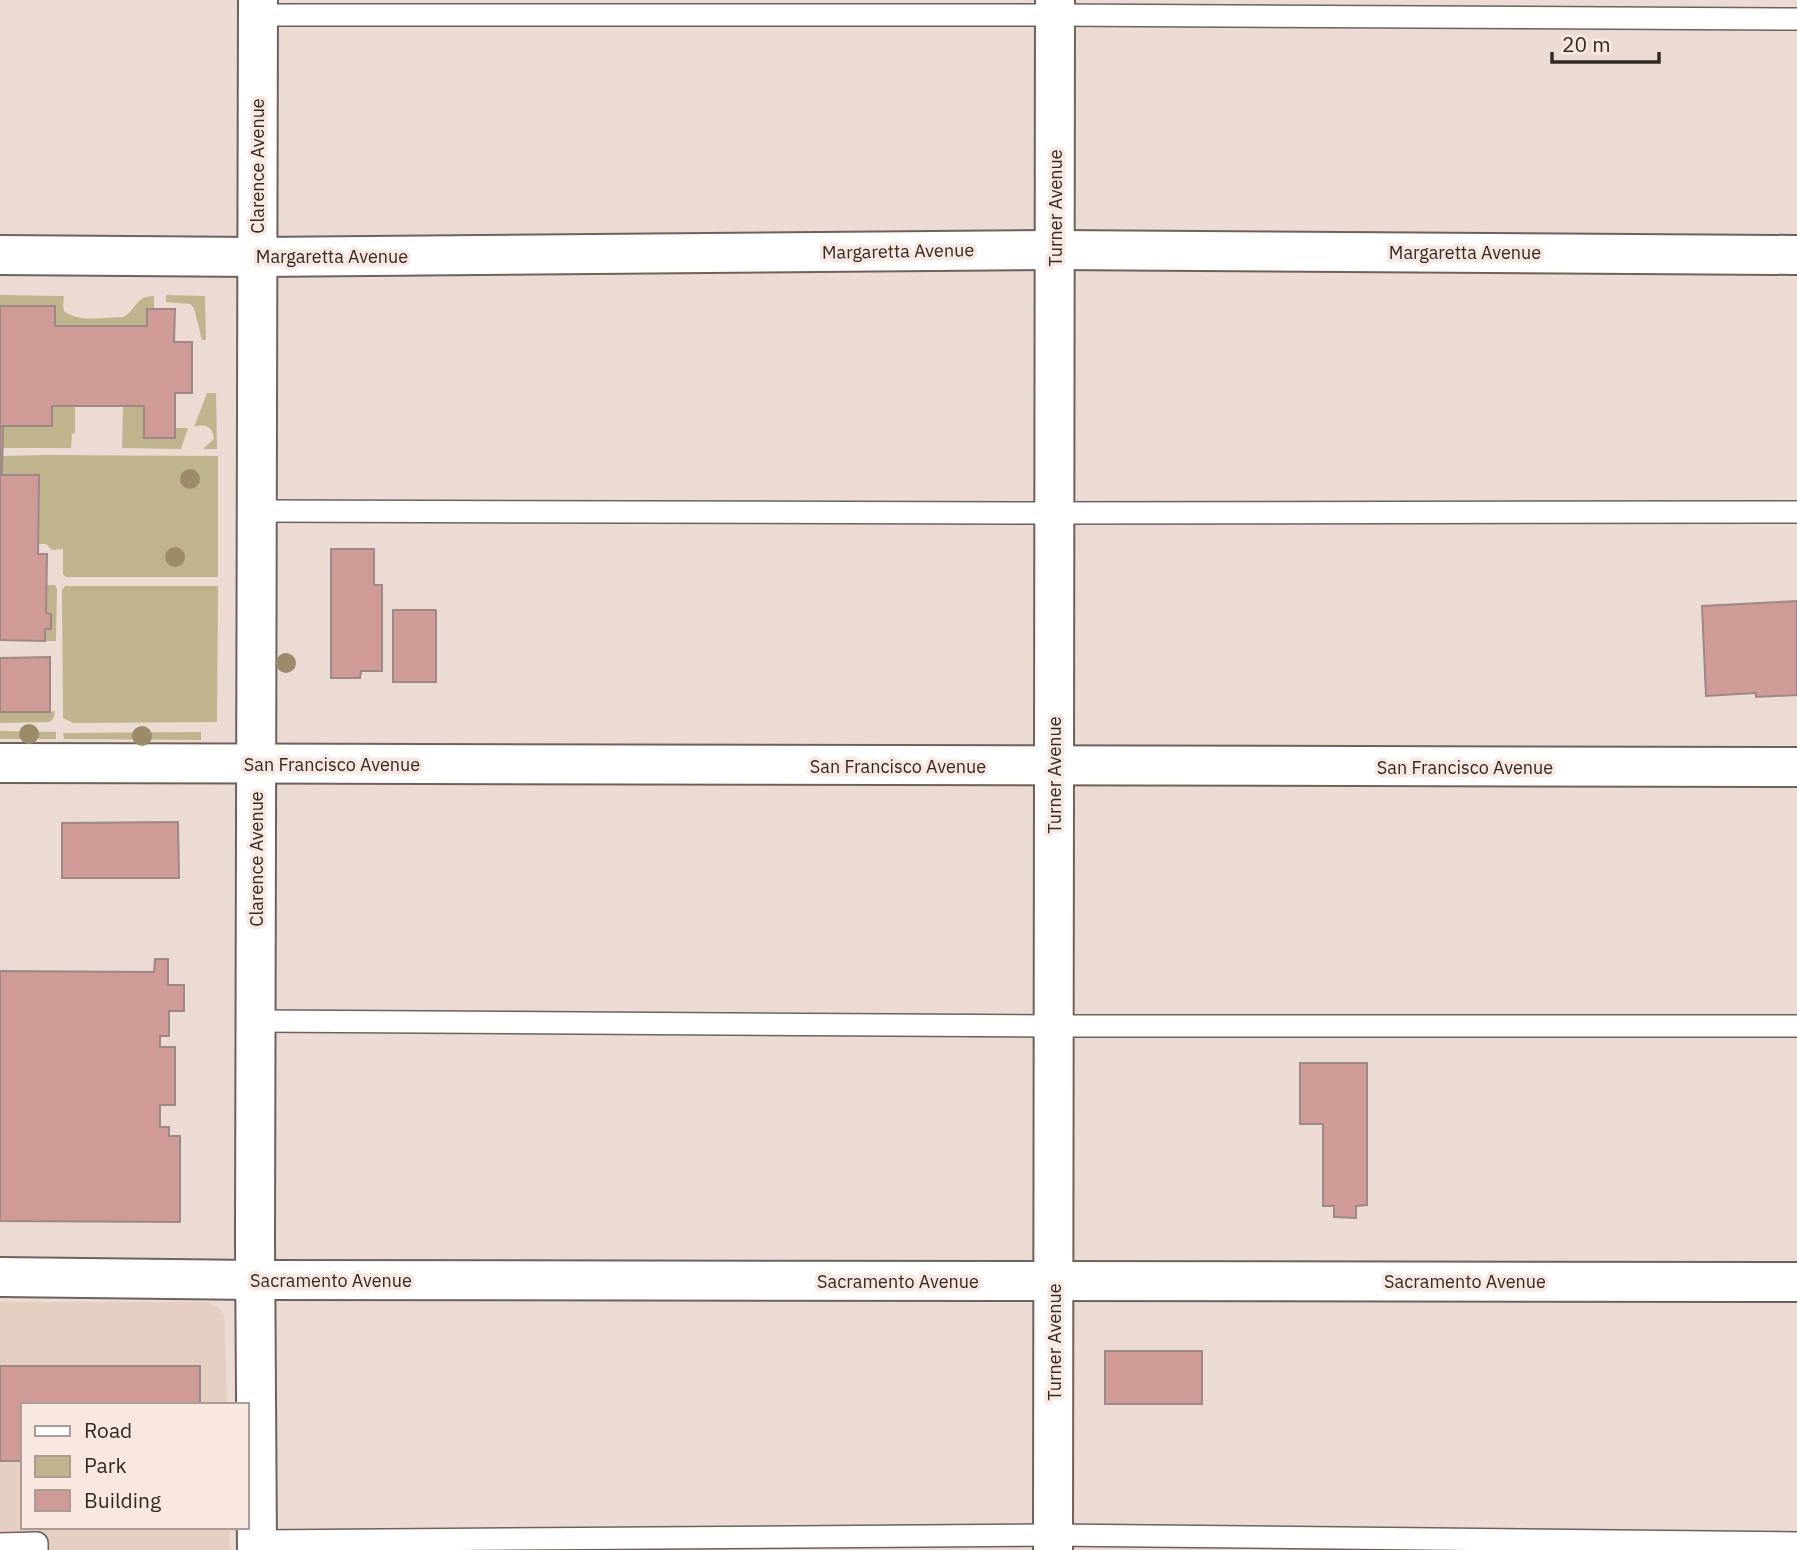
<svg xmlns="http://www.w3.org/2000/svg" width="1797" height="1550" font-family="'IBM Plex Sans',sans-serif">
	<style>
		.built { fill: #e5cec2 }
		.green { fill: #bfb48c }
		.building { fill: #d09b97; stroke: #9a8987; stroke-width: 2 }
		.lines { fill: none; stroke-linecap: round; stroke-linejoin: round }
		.service-casing { stroke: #6f615a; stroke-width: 24 }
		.minor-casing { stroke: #6f615a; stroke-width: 42 }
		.service { stroke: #fff; stroke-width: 21 }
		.minor { stroke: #fff; stroke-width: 38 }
		.tree { fill: #9b8b68 }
		.labels { text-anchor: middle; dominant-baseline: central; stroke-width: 7; stroke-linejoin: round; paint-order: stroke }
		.street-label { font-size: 18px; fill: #312a27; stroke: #f9e8e0 }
	</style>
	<rect width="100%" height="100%" fill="#ecdbd3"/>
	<!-- built -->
	<polygon class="built" points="0,1302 208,1302 219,1308 224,1316 225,1329 227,1405 23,1405 23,1527 229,1527 230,1550 0,1550"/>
	<!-- green -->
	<g class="green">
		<path d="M0,295L64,296L63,305L64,311C79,323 104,317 123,317C137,310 135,296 154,296V310H147V326H55V306H0Z"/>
		<polygon points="166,295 205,296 206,340 202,340 194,308 190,304 166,302"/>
		<path d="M207,393H216L217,449H203L214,439C213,427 206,423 194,427Z"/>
		<polygon points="52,406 75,407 75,433 72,434 71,448 2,448 3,427 52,426"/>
		<polygon points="123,406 144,406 144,438 175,428 188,428 181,449 122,448"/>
		<polygon points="46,455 218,456 218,577 66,577 63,574 63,549 52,550 46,544 38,544 39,475 2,475 2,456"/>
		<polygon points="46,585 55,585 57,589 56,641 45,641 45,629 50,629 46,613"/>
		<polygon points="65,586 218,586 217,722 73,723 63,718 62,590"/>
		<polygon points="55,711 54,717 50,722 0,723 0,712 50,712"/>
		<polygon points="0,731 56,732 56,739 0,739"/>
		<polygon points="201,732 201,740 64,739 63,733"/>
	</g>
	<!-- building -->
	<g class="building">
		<polygon points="0,306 55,306 55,326 147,326 147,309 175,309 174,342 192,342 192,393 175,393 175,438 144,438 144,406 52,406 52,426 0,426"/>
		<polygon points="0,426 3,427 2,475 39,475 38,554 47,554 46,613 51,614 51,629 45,629 45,641 0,640"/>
		<polygon points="331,549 374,549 374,585 382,585 382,671 361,671 360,678 331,678"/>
		<polygon points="1797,601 1797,695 1756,697 1756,693 1706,696 1702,606"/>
		<rect x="393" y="610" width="43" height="72"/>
		<polygon points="50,657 50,712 0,712 0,658"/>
		<polygon points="178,822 179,878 62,878 62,823"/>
		<polygon points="155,959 168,959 168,985 184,985 184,1011 169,1011 169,1036 160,1036 160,1047 175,1047 175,1105 160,1105 160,1127 169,1127 169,1136 180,1136 180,1222 0,1221 0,971 154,972"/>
		<polygon points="1300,1063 1367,1063 1367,1205 1356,1206 1356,1218 1334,1217 1334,1206 1323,1206 1323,1124 1300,1124"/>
		<rect x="1105" y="1351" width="97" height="53"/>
		<polygon points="0,1366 200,1366 200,1405 23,1405 23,1461 0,1461"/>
	</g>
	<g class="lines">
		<!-- service casing -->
		<g class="service-casing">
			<g id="service">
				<polyline points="258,15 1055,15 1797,19"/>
				<polyline points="258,511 1015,513 1797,512"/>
				<polyline points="256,1021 1054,1026 1797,1026"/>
				<polyline points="258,1541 1053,1535 1797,1543"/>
				<polyline points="0,1544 37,1543 37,1550"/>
			</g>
		</g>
		<!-- minor casing -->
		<g class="minor-casing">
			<g id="minor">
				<polyline points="0,255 257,257 1055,250 1797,255"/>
				<polyline points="0,763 1797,767"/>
				<polyline points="0,1277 255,1280 1797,1282"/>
				<polyline points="257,1550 255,1241 258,0"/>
				<polyline points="1053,1550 1055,0"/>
			</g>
		</g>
		<!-- service -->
		<use href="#service" class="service"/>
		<!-- minor -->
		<use href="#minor" class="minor"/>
	</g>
	<!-- trees -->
	<g class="tree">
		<circle cx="190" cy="479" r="10"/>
		<circle cx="175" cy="557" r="10"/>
		<circle cx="286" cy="663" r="10"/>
		<circle cx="29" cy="734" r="10"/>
		<circle cx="142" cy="736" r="10"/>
	</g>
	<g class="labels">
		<!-- street labels -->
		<g class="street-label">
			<text transform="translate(257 166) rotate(-90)">Clarence Avenue</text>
			<text transform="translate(1055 208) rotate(-90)">Turner Avenue</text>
			<text transform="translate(898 251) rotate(-1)">Margaretta Avenue</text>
			<text x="1465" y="252">Margaretta Avenue</text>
			<text x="332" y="256">Margaretta Avenue</text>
			<text x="332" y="764">San Francisco Avenue</text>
			<text x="898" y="766">San Francisco Avenue</text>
			<text x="1465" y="767">San Francisco Avenue</text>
			<text transform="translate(1054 775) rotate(-90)">Turner Avenue</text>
			<text transform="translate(256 859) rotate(-90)">Clarence Avenue</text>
			<text x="331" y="1280">Sacramento Avenue</text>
			<text x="898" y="1281">Sacramento Avenue</text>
			<text x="1465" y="1281">Sacramento Avenue</text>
			<text transform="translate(1054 1342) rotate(-90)">Turner Avenue</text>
		</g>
	</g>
	<!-- legend -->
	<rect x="21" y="1403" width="228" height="126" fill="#f9e8e0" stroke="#a99c96" stroke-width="2"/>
	<rect x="35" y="1426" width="35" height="10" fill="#ffffff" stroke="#a99c96" stroke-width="2"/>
	<text x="84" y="1438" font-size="21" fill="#312a27">Road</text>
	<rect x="35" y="1456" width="35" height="21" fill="#bfb48c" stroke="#a99c96" stroke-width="2"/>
	<text x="84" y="1473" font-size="21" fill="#312a27">Park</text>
	<rect x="35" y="1490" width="35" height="21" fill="#d09b97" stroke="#a99c96" stroke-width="2"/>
	<text x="84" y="1508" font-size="21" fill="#312a27">Building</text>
	<!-- scale -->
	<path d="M1552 52v10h107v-10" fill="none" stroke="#312a27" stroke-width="3.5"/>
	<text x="1562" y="52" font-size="21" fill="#312a27" stroke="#f9e8e0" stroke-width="5" paint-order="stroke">20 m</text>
</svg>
